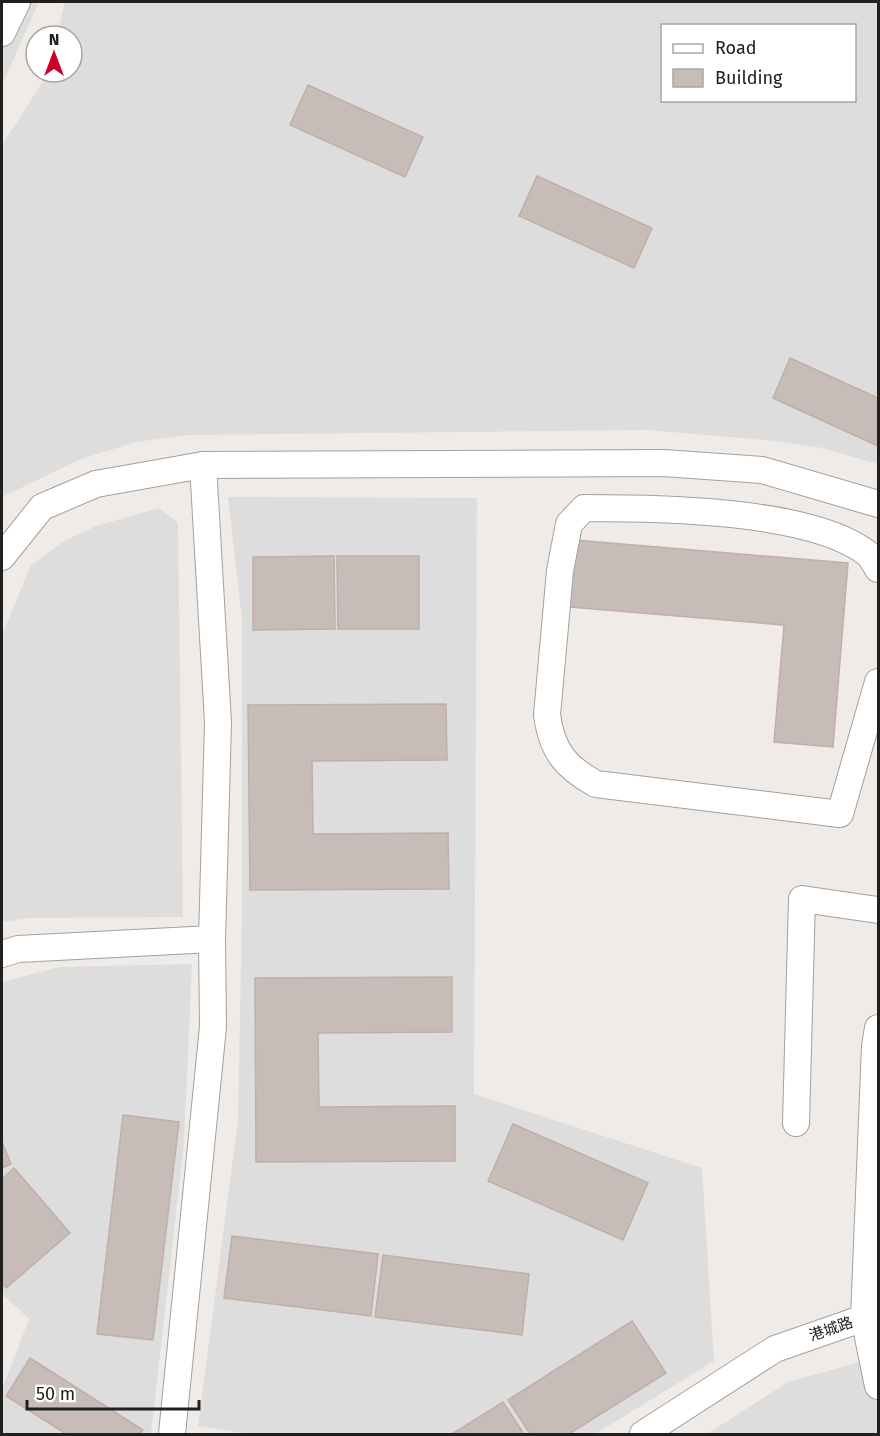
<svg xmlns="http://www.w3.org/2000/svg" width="880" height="1436" font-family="'Fira Sans','Noto Sans SC',sans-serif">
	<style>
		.residential { fill: #dedddd; fill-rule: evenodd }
		.building { fill: #c8bcb9; stroke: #c2aea8; stroke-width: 1.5 }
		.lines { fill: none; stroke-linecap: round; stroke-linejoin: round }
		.minor-casing { stroke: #a1a1a1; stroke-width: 28 }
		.minor { stroke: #fff; stroke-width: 26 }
		.labels { text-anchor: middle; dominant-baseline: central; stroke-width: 4.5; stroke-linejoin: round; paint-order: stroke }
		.street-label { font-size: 15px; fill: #202020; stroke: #fff }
	</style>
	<rect width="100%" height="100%" fill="#f0ebe6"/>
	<!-- residential -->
	<g class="residential">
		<polygon points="2,2 39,2 2,85"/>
		<path d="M65,2H878V464L822,448L777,441L648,430L188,435L136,442L81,459L2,497V145L49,72H72V36H57ZM662,26H854V100H662Z"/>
		<polygon points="228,497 477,498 474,1094 702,1168 714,1361 595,1434 248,1434 198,1426 238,1120 242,910 242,619"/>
		<polygon points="159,508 178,523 183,917 29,918 2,922 2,635 31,565 66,540 96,526"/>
		<polygon points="192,964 184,1143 151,1434 2,1434 2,1389 29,1319 2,1294 2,982 59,967"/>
		<polygon points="878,1357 878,1434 707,1434 788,1382"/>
	</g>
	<!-- building -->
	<g class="building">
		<polygon points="308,85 423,137 405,177 290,125"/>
		<polygon points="537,176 652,228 634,268 519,216"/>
		<polygon points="790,358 878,398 878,446 773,398"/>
		<polygon points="575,540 848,563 833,747 774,742 784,625 570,607"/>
		<polygon points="334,556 335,629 253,630 253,557"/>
		<polygon points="337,556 419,556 419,629 338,629"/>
		<polygon points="446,704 447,760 312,761 313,834 448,833 449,889 250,890 248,705"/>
		<polygon points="452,977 452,1032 318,1033 319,1107 455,1106 455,1161 256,1162 255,978"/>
		<polygon points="123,1115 179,1122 153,1340 97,1334"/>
		<polygon points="513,1124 648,1183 623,1240 488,1181"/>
		<polygon points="2,1142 11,1164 2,1168"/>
		<polygon points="14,1168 70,1233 6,1288 2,1283 2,1179"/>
		<polygon points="232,1236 378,1254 371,1316 224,1298"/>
		<polygon points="383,1255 529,1274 522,1335 375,1317"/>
		<polygon points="632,1321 666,1373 569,1434 530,1434 508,1400"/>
		<polygon points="30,1358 143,1430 140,1434 66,1434 6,1396"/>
		<polygon points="503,1402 524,1434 452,1434"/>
	</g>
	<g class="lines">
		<!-- minor casing -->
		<g class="minor-casing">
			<g id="minor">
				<polyline points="2,33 17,2"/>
				<polyline points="2,557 42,507 96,484 203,465 664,463 762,470 878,504"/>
				<path d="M878,569C875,565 872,558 868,554C812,509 655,508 584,508L569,524L560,571L547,715C552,751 565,767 596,784L840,814L878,682"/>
				<polyline points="2,954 18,949 212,939"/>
				<polyline points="796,1123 802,899 878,910"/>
				<polyline points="878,1314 864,1318 878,1386"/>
				<polyline points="172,1434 213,1027 212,939 218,722 203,465"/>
				<polyline points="643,1434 775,1349 864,1318 875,1046 878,1028"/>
			</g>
		</g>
		<!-- minor -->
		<use href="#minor" class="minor"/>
	</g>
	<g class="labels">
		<!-- street labels -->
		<g class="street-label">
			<text transform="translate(831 1329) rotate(-19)">港城路</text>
		</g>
	</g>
	<!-- border -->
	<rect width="880" height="1436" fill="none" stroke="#202020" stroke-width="6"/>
	<!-- legend -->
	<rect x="661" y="24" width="195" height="78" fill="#ffffff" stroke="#a6a6a6" stroke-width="1.5"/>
	<rect x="673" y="44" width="30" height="9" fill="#ffffff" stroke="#a6a6a6" stroke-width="1.5"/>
	<text x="715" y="54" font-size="18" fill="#202020">Road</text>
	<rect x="673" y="69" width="30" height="18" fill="#c8bcb9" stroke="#a6a6a6" stroke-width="1.5"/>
	<text x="715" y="84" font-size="18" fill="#202020">Building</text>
	<!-- north arrow -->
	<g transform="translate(54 54)"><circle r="28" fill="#ffffff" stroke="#a6a6a6" stroke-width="1.5"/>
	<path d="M0-4.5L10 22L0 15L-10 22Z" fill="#cf0029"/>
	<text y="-9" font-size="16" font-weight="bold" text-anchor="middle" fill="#202020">N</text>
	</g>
	<!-- scale -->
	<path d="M27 1400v9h172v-9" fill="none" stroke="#202020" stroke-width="3"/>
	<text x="36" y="1400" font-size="18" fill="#202020" stroke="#ffffff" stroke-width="4.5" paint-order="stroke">50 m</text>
</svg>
